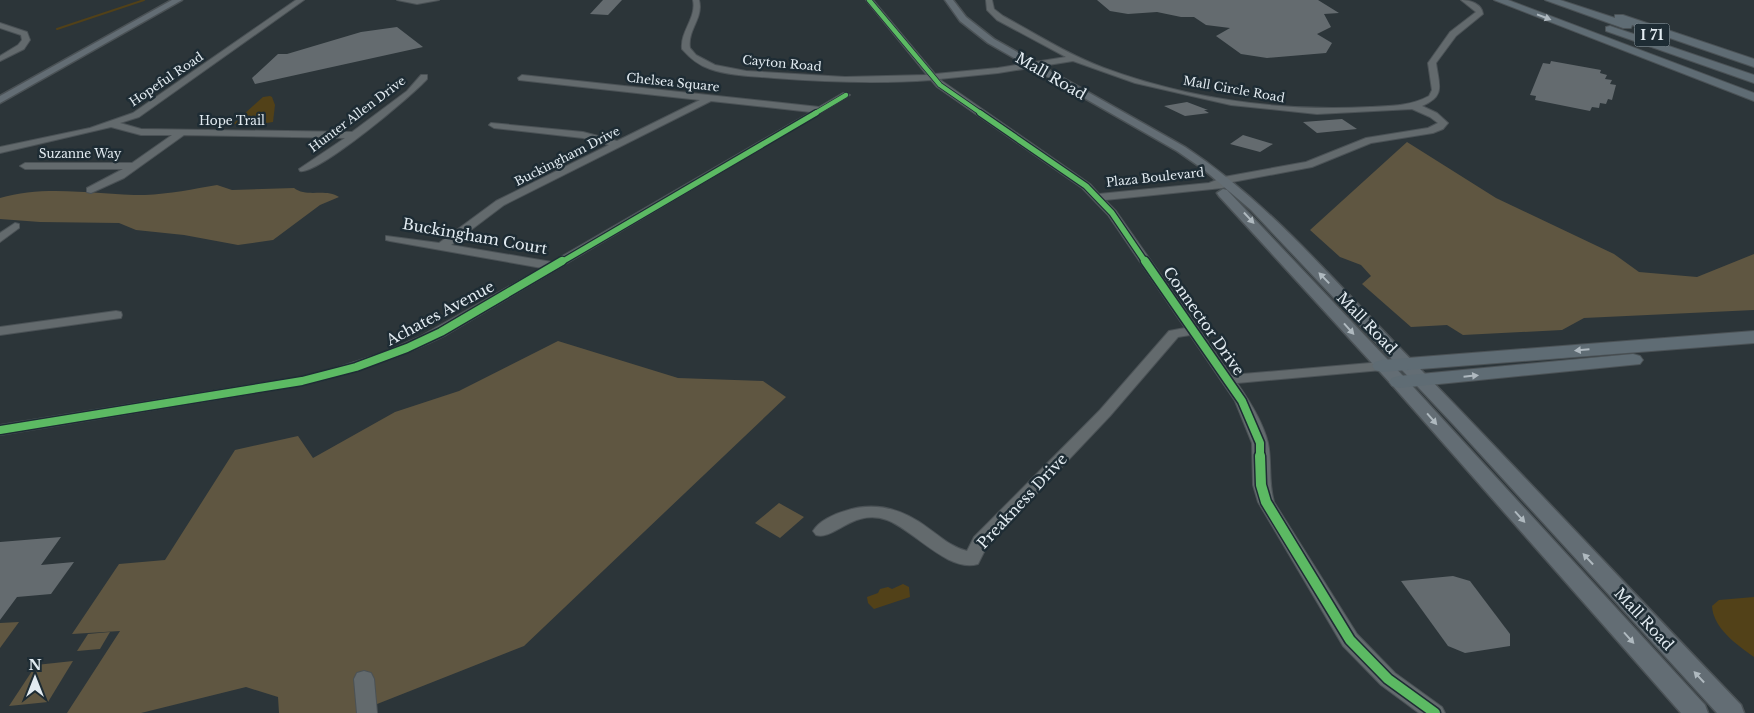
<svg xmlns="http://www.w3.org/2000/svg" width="1754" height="713" font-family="'Libre Baskerville',serif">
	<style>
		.green { fill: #5f5641 }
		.water { fill: #524118 }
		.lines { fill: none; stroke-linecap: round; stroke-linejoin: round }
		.stream { stroke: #524118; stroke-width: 2 }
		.building { fill: #646b6f }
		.minor-casing { stroke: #4b5256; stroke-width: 2 }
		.major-casing { stroke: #4b5256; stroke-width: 3 }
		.highway-casing { stroke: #4b5256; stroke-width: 2 }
		.minor { fill: #636a6d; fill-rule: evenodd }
		.major { fill: #636d74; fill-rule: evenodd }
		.highway { fill: #5f6c74; fill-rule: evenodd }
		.cycleway-far3-casing { stroke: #1e2c34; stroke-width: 6 }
		.cycleway-far2-casing { stroke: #1e2c34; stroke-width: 8 }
		.cycleway-far1-casing { stroke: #1e2c34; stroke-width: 11 }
		.cycleway-casing { stroke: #1e2c34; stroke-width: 13 }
		.cycleway-far3 { stroke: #5cba63; stroke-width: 4.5 }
		.cycleway-far2 { stroke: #5cba63; stroke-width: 5.5 }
		.cycleway-far1 { stroke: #5cba63; stroke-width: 8 }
		.cycleway { stroke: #5cba63; stroke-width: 10 }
		.oneway { fill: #aeb8bf }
		.oneway2 { fill: #afb9bf }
		.labels { text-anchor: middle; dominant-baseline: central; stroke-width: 5; stroke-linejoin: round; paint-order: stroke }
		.far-street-label { font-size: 12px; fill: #e2ebf1; stroke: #1e2c34 }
		.shield { fill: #1e2c34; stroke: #a7b2b8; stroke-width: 1 }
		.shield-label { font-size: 14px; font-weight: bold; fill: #e2ebf1 }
		.street-label { font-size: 15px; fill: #e2ebf1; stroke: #1e2c34 }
	</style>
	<rect width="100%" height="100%" fill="#2c3539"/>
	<!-- green -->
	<g class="green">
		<polygon points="1407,142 1496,198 1614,254 1639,272 1697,277 1754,254 1754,310 1584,318 1562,330 1463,335 1447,325 1411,327 1362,284 1371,276 1361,265 1340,257 1310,230"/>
		<path d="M217,185L232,190L294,188C307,198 325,188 339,197L320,205L273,240L238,245L184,235L136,230L119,223L40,222L0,219V198C46,184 98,195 145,195C169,194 194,189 217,185Z"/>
		<polygon points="558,341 678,378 763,381 786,397 524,646 367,708 367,713 279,713 278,697 246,687 141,713 67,713 120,631 72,634 119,564 165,560 235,450 298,436 313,458 395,412 459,391"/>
		<polygon points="779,503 804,517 780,538 755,523"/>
		<polygon points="19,622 0,648 0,623"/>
		<polygon points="110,632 100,649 77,651 88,634"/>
		<polygon points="73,661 48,702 9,706 36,665"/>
	</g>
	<!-- water -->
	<g class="water">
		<polygon points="270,96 272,97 275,105 273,122 254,125 233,124 263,97"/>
		<polygon points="903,584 909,587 910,597 874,609 868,603 867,597 878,593 880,589 888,587 892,589"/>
		<path d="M1754,597V657C1737,645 1713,628 1712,606L1719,600Z"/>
	</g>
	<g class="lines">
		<!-- stream -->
		<polyline class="stream" points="57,29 144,0"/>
	</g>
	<!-- building -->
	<g class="building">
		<polygon points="603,0 622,0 608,15 590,14"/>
		<polygon points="1097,0 1318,0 1339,13 1324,14 1331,27 1317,34 1332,43 1326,53 1267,58 1241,54 1216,36 1230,28 1206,25 1194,17 1181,17 1157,12 1128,14 1110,11"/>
		<polygon points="397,27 423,47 255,84 252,78 278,54 287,54 361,32"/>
		<polygon points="1551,61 1601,70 1600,73 1607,75 1605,79 1612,80 1610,84 1616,85 1612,100 1608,99 1606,104 1600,103 1599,108 1592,107 1590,111 1535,100 1536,96 1530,95 1543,63 1550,64"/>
		<polygon points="1187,102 1208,110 1204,110 1209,113 1185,116 1164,106"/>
		<polygon points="1342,119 1357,129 1317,133 1303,122"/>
		<polygon points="1243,135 1273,144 1260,152 1230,144"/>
		<polygon points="61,537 41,565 74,562 51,594 17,597 0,620 0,542"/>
		<polygon points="1453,576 1470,581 1510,634 1510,646 1465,653 1448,646 1401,581"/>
	</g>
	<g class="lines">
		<!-- minor casing -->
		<g class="minor-casing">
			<g id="minor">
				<path d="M296,0H304L139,117L120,123L141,129L352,132L407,91L421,75H427V79C413,95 318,175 300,171L299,169L345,138L184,135L124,178L91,193L87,192V188L123,169H25L20,166L25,163H132L172,135H141L111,127L0,153V147L90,128L133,113Z"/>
				<polygon points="397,0 439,0 417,4"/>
				<path d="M693,0H699C704,18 687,30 690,48L696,55L715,65L746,71L845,77L927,75L866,0H873L935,74L998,68L1066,57L997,20L987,10L986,0H992L994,9L1003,16C1036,34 1069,55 1104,68C1188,99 1281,112 1370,107C1391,106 1411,106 1429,96L1432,90L1428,63L1450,32L1476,12L1461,0C1470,0 1482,4 1483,14L1456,36L1436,63C1439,85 1446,96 1422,106L1437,113L1448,123L1443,129L1433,133L1371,143L1312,167L1227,183L1226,187L1222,188L1105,200L1116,211L1231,375L1382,362L1389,366L1382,370L1237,383C1249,400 1263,422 1268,443C1272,462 1268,480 1274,502L1357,634L1395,673L1442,707L1445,713H1419L1381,685L1343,646L1258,502L1253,485L1252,443L1235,401L1190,335L1178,337L1110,416L987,546L978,564C948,573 914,530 887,520C853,508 834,541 816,535L813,531C819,521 834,514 845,511C875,501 903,509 928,528C941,537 951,547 967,551L974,537L1100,410L1169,331L1185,328L1108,215L1082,188L937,87L931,80C879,84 826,82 774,78C753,76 730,76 710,69C698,65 690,58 682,49C680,31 697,18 693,0ZM1073,61L1135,83L1231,105L1317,114L1412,109L1430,117L1438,123L1428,128L1366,138L1306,162L1224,177L1209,183L1099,194L1090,184L939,79L998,73Z"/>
				<polygon points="0,23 27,32 30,40 24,49 0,61 0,56 18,45 22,40 21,35 0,28"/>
				<path d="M522,75L819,107L843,93L850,95L446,335C400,358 352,373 302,385L0,435V425L302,377L333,369L385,352L419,337L542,268L390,241L386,240V236L439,243L496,201L609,145L583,138L494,128L489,125L491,123L583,132L617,141L700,100L519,80L518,78ZM711,101L811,112L552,262L451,245L504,205Z"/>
				<polygon points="15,223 19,224 19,228 0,242 0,233"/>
				<polygon points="116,311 121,312 122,315 121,318 0,335 0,327"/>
				<polygon points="364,671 371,673 374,679 377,713 357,713 354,679 357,673"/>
			</g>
		</g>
		<!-- major casing -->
		<g class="major-casing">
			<g id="major">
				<polygon points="172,0 182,0 0,103 0,96"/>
				<path d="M945,0H953L966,17L994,39L1185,147C1265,200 1327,273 1393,341C1510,461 1625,584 1741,705L1744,713H1717L1452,423L1251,210L1203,169L1177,151L988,43L960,21Z"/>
				<polygon points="1223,189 1227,190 1405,378 1705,705 1708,713 1681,713 1393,386 1219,196 1217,193"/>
			</g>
		</g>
		<!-- highway casing -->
		<g class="highway-casing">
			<g id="highway">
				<polygon points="1494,0 1508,0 1754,93 1754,101"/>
				<polygon points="1545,0 1560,0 1615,18 1615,15 1623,15 1754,59 1754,67 1632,25 1631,28 1623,28"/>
				<polygon points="1610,26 1754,75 1754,83 1606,31 1606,27"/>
				<polygon points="1754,331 1754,343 1382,372 1375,370 1372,366 1375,362 1382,360"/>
				<polygon points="1633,354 1640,356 1643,360 1640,364 1399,388 1392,386 1389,382 1392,378 1399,376"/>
			</g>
		</g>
		<!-- minor -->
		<use href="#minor" class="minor"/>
		<!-- major -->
		<use href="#major" class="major"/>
		<!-- highway -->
		<use href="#highway" class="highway"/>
		<!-- cycleway-far3 casing -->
		<g class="cycleway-far3-casing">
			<g id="cycleway-far3">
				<polyline points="869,0 940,85 982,114"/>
				<polyline points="814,114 846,95"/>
			</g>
		</g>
		<!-- cycleway-far2 casing -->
		<g class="cycleway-far2-casing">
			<g id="cycleway-far2">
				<polyline points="980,113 1086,186 1112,213 1146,263"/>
				<polyline points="560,263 816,113"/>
			</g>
		</g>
		<!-- cycleway-far1 casing -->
		<g class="cycleway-far1-casing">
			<g id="cycleway-far1">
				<polyline points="1145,261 1242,401 1260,443 1260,458"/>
				<polyline points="0,430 302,381 356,367 407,348 441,332 562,261"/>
			</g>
		</g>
		<!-- cycleway casing -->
		<g class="cycleway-casing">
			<polyline id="cycleway" points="1260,456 1261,485 1266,502 1350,640 1388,679 1435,713"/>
		</g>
		<!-- cycleway-far3 -->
		<use href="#cycleway-far3" class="cycleway-far3"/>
		<!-- cycleway-far2 -->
		<use href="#cycleway-far2" class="cycleway-far2"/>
		<!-- cycleway-far1 -->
		<use href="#cycleway-far1" class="cycleway-far1"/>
		<!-- cycleway -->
		<use href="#cycleway" class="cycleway"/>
	</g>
	<!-- one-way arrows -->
	<defs><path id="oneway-solid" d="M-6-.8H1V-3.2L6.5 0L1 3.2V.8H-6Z" transform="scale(1.25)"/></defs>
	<g class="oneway">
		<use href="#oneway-solid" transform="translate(1544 17) rotate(21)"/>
		<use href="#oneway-solid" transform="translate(1582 350) rotate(175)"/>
		<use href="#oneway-solid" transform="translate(1471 376) rotate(-6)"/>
	</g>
	<g class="oneway2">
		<use href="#oneway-solid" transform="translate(1249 218) rotate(47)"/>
		<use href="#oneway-solid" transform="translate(1324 278) rotate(-134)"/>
		<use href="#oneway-solid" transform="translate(1349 329) rotate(48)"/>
		<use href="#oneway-solid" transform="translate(1432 419) rotate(49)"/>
		<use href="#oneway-solid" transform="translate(1520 517) rotate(48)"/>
		<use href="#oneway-solid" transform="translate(1588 559) rotate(-133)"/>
		<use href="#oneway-solid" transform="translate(1629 638) rotate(48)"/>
		<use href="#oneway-solid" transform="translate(1699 677) rotate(-133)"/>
	</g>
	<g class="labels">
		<!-- far-street labels -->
		<g class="far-street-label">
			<text transform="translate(782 63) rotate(5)">Cayton Road</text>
			<text transform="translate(166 79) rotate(-34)">Hopeful Road</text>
			<text transform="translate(673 82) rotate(6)">Chelsea Square</text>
			<text transform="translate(1234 89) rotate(10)">Mall Circle Road</text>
			<text transform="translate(357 114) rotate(-37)">Hunter Allen Drive</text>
			<text x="232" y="120">Hope Trail</text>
			<text x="80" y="153">Suzanne Way</text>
			<text transform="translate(567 156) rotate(-27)">Buckingham Drive</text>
			<text transform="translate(1155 177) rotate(-6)">Plaza Boulevard</text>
		</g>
		<!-- shield labels -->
		<rect class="shield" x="1634.5" y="23.5" width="35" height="23" rx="4"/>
		<g class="shield-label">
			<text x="1652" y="35">I 71</text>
		</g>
		<!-- street labels -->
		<g class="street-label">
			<text transform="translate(1051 76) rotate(30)">Mall Road</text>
			<text transform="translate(475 236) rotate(10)">Buckingham Court</text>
			<text transform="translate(440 313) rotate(-28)">Achates Avenue</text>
			<text transform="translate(1204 321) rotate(55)">Connector Drive</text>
			<text transform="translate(1367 323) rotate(46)">Mall Road</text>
			<text transform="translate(1022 501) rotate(-47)">Preakness Drive</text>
			<text transform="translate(1644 619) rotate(47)">Mall Road</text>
		</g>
	</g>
	<!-- north arrow -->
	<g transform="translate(35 678)" stroke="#1e2c34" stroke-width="4" paint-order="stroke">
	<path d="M0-4L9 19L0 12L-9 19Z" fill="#e2ebf1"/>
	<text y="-8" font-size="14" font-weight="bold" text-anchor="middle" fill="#e2ebf1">N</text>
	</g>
</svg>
